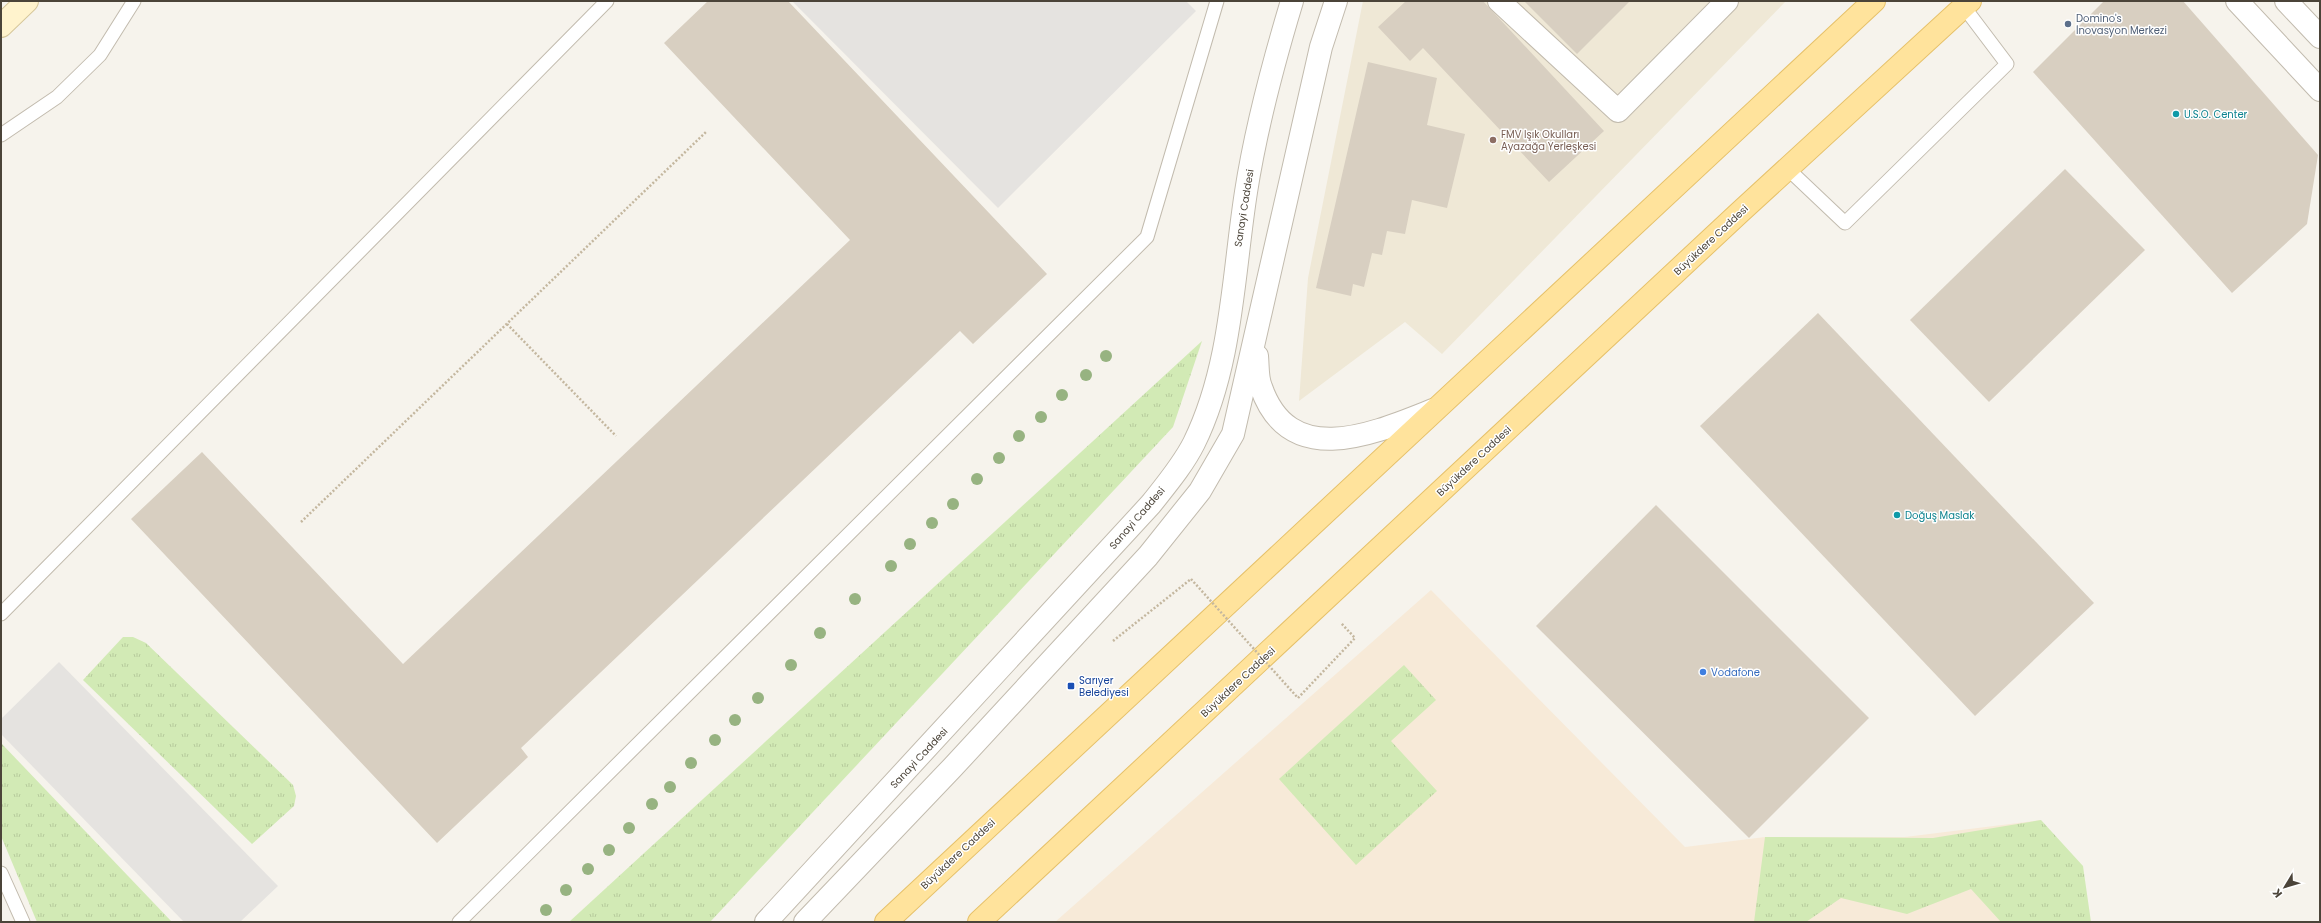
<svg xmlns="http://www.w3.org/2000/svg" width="2321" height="923" font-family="Poppins,sans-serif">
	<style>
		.commercial { fill: #f7ead8 }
		.education { fill: #efe8d6 }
		.grass { fill: url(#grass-tufts) }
		.parking { fill: #e5e3e0 }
		.building { fill: #d8cfc1 }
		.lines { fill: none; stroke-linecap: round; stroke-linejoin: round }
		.service-casing { stroke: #c2bbae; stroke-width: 15 }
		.minor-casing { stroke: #c2bbae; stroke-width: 24 }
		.tertiary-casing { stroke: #c2bbae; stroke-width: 24 }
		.secondary-casing { stroke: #d6c79b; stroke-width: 24 }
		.primary-casing { stroke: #e6c16a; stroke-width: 24 }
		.path { stroke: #c4b79f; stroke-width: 2.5; stroke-dasharray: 2 2; stroke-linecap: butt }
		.service { stroke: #fff; stroke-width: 13 }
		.minor { stroke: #fff; stroke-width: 22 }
		.tertiary { stroke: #fff; stroke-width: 22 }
		.secondary { stroke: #fff3cd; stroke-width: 22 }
		.primary { stroke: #ffe39c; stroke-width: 22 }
		.path-bridge { stroke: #c4b79f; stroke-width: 2.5; stroke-dasharray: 2 2; stroke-linecap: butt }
		.tree { fill: #97b381 }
		.service-dot { fill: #5c6f8a; stroke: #fff; stroke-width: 1.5 }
		.culture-dot { fill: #0f9aa8; stroke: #fff; stroke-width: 1.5 }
		.education-dot { fill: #8d6e63; stroke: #fff; stroke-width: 1.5 }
		.shop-dot { fill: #3f7fe0; stroke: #fff; stroke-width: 1.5 }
		.transit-dot { fill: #1a4fb4; stroke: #fff; stroke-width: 1.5 }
		.labels { text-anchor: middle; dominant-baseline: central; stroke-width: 3; stroke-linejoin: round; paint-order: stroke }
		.service-label { font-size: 10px; fill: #4e5e75; stroke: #fff; text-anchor: start }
		.culture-label { font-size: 10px; fill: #0d838f; stroke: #fff; text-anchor: start }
		.education-label { font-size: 10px; fill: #785e54; stroke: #fff; text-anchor: start }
		.street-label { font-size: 10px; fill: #4b4439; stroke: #fff }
		.shop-label { font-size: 10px; fill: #366cbe; stroke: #fff; text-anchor: start }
		.transit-label { font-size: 10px; fill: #164399; stroke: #fff; text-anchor: start }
	</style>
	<defs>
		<pattern id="grass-tufts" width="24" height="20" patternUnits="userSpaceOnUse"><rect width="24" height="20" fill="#d2eab5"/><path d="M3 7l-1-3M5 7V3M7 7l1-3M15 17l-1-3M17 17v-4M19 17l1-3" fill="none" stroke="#b6ca9c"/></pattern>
	</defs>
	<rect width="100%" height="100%" fill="#f6f3ec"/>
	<!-- commercial -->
	<polygon class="commercial" points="1431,590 1685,847 1765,837 1905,837 2041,820 2059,922 1055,922"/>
	<!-- education -->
	<polygon class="education" points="1363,1 1786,1 1442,354 1405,322 1299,401 1308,278"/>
	<!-- grass -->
	<g class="grass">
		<polygon points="1202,341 1173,427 710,922 569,922"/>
		<polygon points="123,637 133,637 146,643 293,785 296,796 294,806 252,844 83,680"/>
		<polygon points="1404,665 1436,700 1391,741 1437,791 1356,865 1279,779"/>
		<polygon points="1,743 172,922 37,922 1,836"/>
		<polygon points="2041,820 2083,866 2091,922 2001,922 1971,889 1907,914 1841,898 1806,922 1754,922 1765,837 1933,838"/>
	</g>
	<!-- parking -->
	<g class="parking">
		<polygon points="792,1 1186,1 1196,11 998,208"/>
		<polygon points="59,662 278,886 240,922 184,922 1,734 1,719"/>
	</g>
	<!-- building -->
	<g class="building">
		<polygon points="708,1 788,1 1047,274 973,344 960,331 521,748 528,757 437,843 131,519 202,452 403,664 850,240 664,43"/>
		<polygon points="1406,1 1483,1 1604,131 1549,182 1423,48 1410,61 1378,27"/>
		<polygon points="1524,1 1630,1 1577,54"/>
		<polygon points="2104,1 2183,1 2318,155 2307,224 2232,293 2033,72"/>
		<polygon points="1368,62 1437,78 1427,125 1465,134 1447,208 1412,200 1405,234 1387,231 1382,255 1372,253 1364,287 1353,284 1351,296 1316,288"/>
		<polygon points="2065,169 2145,250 1989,402 1910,320"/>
		<polygon points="1818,313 2094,603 1975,716 1700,426"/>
		<polygon points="1656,505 1869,718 1749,838 1536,626"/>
	</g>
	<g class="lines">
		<!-- service casing -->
		<g class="service-casing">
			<g id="service">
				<polyline points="1,135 57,97 100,55 134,1"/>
				<polyline points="1788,169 1845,223 2007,64 1964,7"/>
				<polyline points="1,614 607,1"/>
				<polyline points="1,873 23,922"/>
				<polyline points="459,922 1147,237 1217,1"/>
			</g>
		</g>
		<!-- minor casing -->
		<g class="minor-casing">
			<g id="minor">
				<polyline points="1499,1 1618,111 1727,1"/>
				<polyline points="2237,1 2320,90"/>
				<polyline points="2286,1 2320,37"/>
			</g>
		</g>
		<!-- tertiary casing -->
		<g class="tertiary-casing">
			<g id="tertiary">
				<path d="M1257,356C1258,366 1257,378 1261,387C1290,471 1375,433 1433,410"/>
				<path d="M766,922L1151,504C1166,485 1183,465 1194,443C1232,366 1233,275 1246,192C1256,127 1273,64 1292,1"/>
				<polyline points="805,922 952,768 1148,556 1200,491 1233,434 1321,47 1336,1"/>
			</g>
		</g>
		<!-- secondary casing -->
		<g class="secondary-casing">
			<polyline id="secondary" points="1,26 27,1"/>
		</g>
		<!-- primary casing -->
		<g class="primary-casing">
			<g id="primary">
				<polyline points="886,922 1874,1"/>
				<polyline points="979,922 1739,213 1970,1"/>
			</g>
		</g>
		<!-- path -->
		<g class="path">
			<polyline points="507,324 616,436"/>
			<polyline points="301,522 706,132"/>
			<polyline points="1113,641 1191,579"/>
			<polyline points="1298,698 1355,638 1341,623"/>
		</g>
		<!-- service -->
		<use href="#service" class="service"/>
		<!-- minor -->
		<use href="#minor" class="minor"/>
		<!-- tertiary -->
		<use href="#tertiary" class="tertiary"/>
		<!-- secondary -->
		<use href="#secondary" class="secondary"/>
		<!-- primary -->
		<use href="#primary" class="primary"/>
		<!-- path-bridge -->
		<polyline class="path-bridge" points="1191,579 1298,698"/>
	</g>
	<!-- trees -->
	<g class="tree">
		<circle cx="1106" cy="356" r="6"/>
		<circle cx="1086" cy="375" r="6"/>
		<circle cx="1062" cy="395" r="6"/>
		<circle cx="1041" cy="417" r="6"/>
		<circle cx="1019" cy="436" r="6"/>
		<circle cx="999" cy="458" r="6"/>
		<circle cx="977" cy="479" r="6"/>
		<circle cx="953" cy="504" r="6"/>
		<circle cx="932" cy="523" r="6"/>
		<circle cx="910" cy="544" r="6"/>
		<circle cx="891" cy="566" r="6"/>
		<circle cx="855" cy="599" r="6"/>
		<circle cx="820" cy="633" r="6"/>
		<circle cx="791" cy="665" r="6"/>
		<circle cx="758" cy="698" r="6"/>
		<circle cx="735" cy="720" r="6"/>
		<circle cx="715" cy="740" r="6"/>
		<circle cx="691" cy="763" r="6"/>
		<circle cx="670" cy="787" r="6"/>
		<circle cx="652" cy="804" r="6"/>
		<circle cx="629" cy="828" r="6"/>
		<circle cx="609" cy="850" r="6"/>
		<circle cx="588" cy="869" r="6"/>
		<circle cx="566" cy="890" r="6"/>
		<circle cx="546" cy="910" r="6"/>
	</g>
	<!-- markers -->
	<circle class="service-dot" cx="2068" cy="24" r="4"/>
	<g class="culture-dot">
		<circle cx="2176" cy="114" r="4"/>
		<circle cx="1897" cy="515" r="4"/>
	</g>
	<circle class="education-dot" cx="1493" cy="140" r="4"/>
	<circle class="shop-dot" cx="1703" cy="672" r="4"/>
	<rect class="transit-dot" x="1067" y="682" width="8" height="8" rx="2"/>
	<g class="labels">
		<!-- service labels -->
		<g class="service-label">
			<text x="2076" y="18">Domino's<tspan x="2076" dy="12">İnovasyon Merkezi</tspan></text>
		</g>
		<!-- culture labels -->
		<g class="culture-label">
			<text x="2184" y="114">U.S.O. Center</text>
			<text x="1905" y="515">Doğuş Maslak</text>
		</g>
		<!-- education labels -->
		<g class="education-label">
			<text x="1501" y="134">FMV Işık Okulları<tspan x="1501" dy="12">Ayazağa Yerleşkesi</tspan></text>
		</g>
		<!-- street labels -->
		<g class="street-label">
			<text transform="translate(1244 208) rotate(-81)">Sanayi Caddesi</text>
			<text transform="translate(1711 240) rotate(-43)">Büyükdere Caddesi</text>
			<text transform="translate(1474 461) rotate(-43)">Büyükdere Caddesi</text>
			<text transform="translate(1137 518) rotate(-49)">Sanayi Caddesi</text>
			<text transform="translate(1238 682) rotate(-43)">Büyükdere Caddesi</text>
			<text transform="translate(919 758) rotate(-47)">Sanayi Caddesi</text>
			<text transform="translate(958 854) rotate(-43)">Büyükdere Caddesi</text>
		</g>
		<!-- shop labels -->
		<g class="shop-label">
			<text x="1711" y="672">Vodafone</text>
		</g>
		<!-- transit labels -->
		<g class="transit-label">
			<text x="1079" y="680">Sarıyer<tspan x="1079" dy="12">Belediyesi</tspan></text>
		</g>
	</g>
	<!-- border -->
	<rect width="2321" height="923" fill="none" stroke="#4b4439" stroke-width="4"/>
	<!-- north arrow -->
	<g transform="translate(2285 887) rotate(232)" stroke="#ffffff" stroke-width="3" paint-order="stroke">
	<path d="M0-3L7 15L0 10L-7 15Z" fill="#4b4439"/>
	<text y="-6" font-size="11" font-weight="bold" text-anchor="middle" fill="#4b4439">K</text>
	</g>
</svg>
